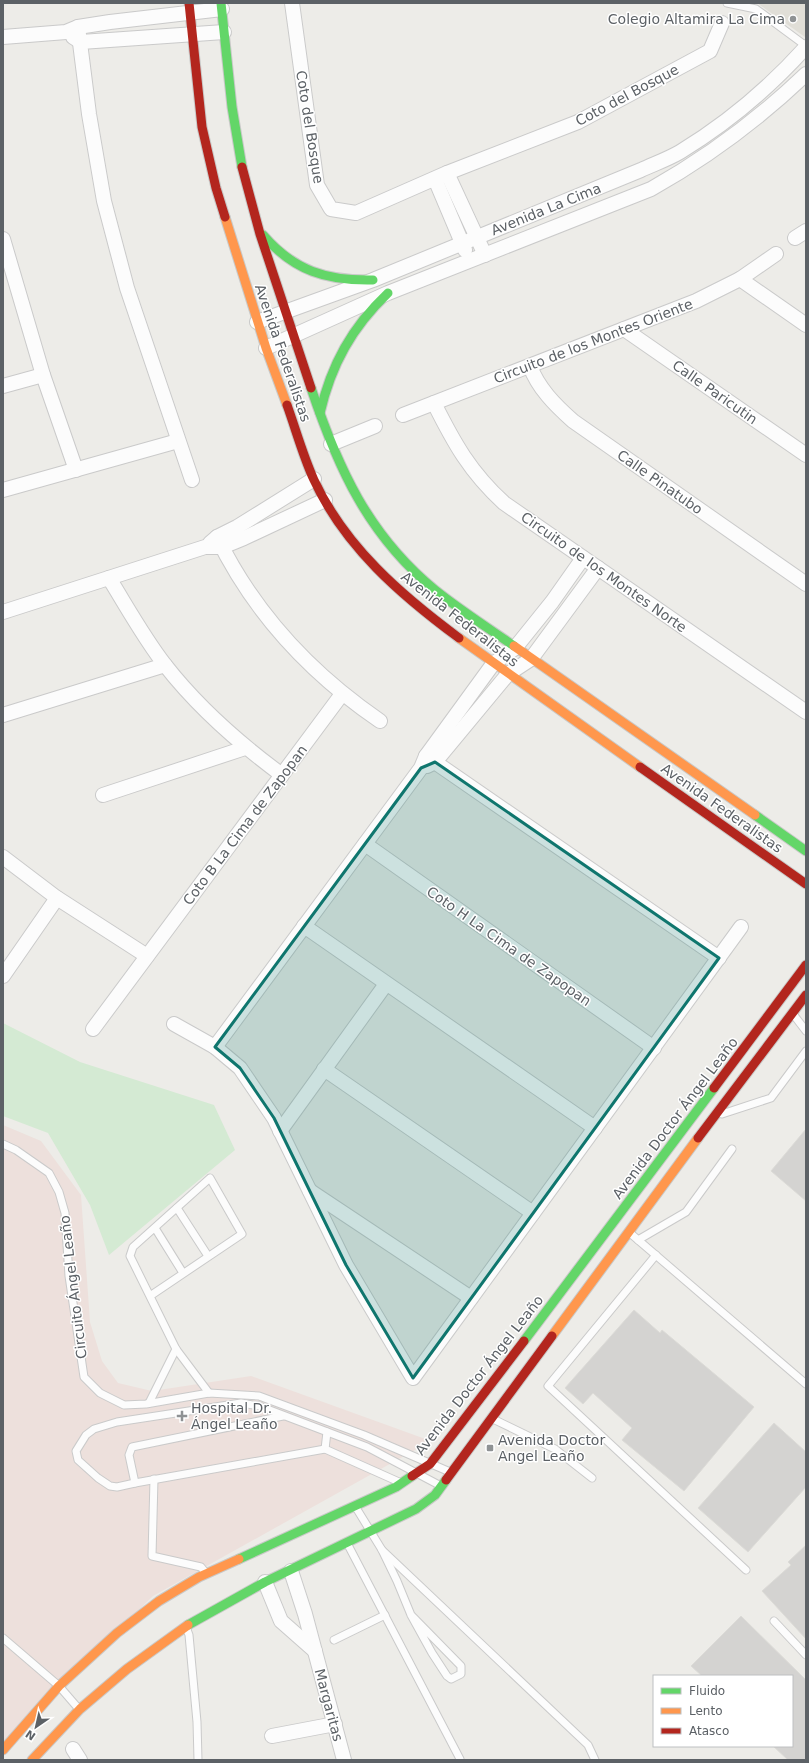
<svg xmlns="http://www.w3.org/2000/svg" width="809" height="1763" font-family="'DejaVu Sans',sans-serif">
	<style>
		.education { fill: #e0ded7 }
		.medical { fill: #ede0dc }
		.green { fill: #d4ead3 }
		.building { fill: #d4d3d1; stroke: #dcdbd7 }
		.lines { fill: none; stroke-linecap: round; stroke-linejoin: round }
		.lane-casing { stroke: #cacaca; stroke-width: 9 }
		.street-casing { stroke: #cacaca; stroke-width: 16 }
		.fast-casing { stroke: #c9c9c8; stroke-width: 11 }
		.slow-casing { stroke: #c9c9c8; stroke-width: 11 }
		.jam-casing { stroke: #c9c9c8; stroke-width: 11 }
		.lane { stroke: #fcfcfc; stroke-width: 7 }
		.street { stroke: #fcfcfc; stroke-width: 14 }
		.fast { stroke: #63d668; stroke-width: 9 }
		.slow { stroke: #ff974d; stroke-width: 9 }
		.jam { stroke: #b3261e; stroke-width: 9 }
		.marked { fill: #0f766e; fill-opacity: 0.2; stroke: #0f766e; stroke-width: 3; stroke-linejoin: round }
		.poi-dot { fill: #8f9294; stroke: #fff; stroke-width: 1.5 }
		.labels { text-anchor: middle; dominant-baseline: central; stroke-width: 3; stroke-linejoin: round; paint-order: stroke }
		.poi-label { font-size: 14px; fill: #5c6166; stroke: #fff; text-anchor: start }
		.street-label { font-size: 14px; fill: #5c6166; stroke: #fff }
	</style>
	<rect width="100%" height="100%" fill="#edece8"/>
	<!-- education -->
	<polygon class="education" points="757,3 806,3 805,37"/>
	<!-- medical -->
	<polygon class="medical" points="3,1125 41,1141 81,1195 90,1322 102,1361 118,1383 152,1391 251,1376 431,1441 153,1596 3,1742"/>
	<!-- green -->
	<polygon class="green" points="3,1023 80,1062 214,1105 235,1150 109,1255 90,1205 48,1133 3,1116"/>
	<!-- building -->
	<g class="building">
		<polygon points="806,1129 806,1201 771,1171"/>
		<polygon points="634,1310 660,1333 662,1330 754,1407 684,1491 622,1440 632,1428 593,1393 583,1404 565,1388"/>
		<polygon points="774,1423 806,1452 806,1487 748,1552 698,1508"/>
		<polygon points="806,1545 806,1639 762,1591 791,1565 788,1562"/>
		<polygon points="741,1616 806,1680 806,1760 788,1760 773,1746 792,1746 792,1676 702,1676 691,1666"/>
	</g>
	<g class="lines">
		<!-- lane casing -->
		<g class="lane-casing">
			<g id="lane">
				<polyline points="727,3 756,9 806,46"/>
				<polyline points="793,1014 806,1031"/>
				<polyline points="722,1114 771,1098 806,1051"/>
				<polyline points="3,1144 16,1150 49,1173 59,1192 65,1213 69,1276 84,1377 100,1393 124,1405 146,1404 209,1393 259,1396 364,1435 450,1472"/>
				<polyline points="177,1208 208,1256"/>
				<polyline points="155,1228 183,1273"/>
				<polyline points="630,1233 806,1384"/>
				<polyline points="638,1240 686,1212 732,1149"/>
				<polyline points="656,1255 548,1386 746,1570"/>
				<polyline points="150,1296 242,1234 210,1178 133,1247 130,1256 176,1349 209,1393"/>
				<polyline points="149,1403 176,1349"/>
				<polyline points="283,1416 132,1447 129,1455 135,1483 325,1449 399,1482"/>
				<polyline points="493,1419 555,1449 592,1478"/>
				<polyline points="325,1449 327,1432"/>
				<polyline points="154,1479 152,1556 201,1567 205,1572"/>
				<polyline points="135,1483 117,1487 110,1486 98,1478 78,1460 76,1451 86,1435 94,1429 117,1422 241,1403 259,1406 367,1447 441,1486"/>
				<polyline points="355,1506 382,1550 397,1581 411,1615 432,1653 447,1676 451,1679 461,1674 461,1666 411,1615"/>
				<polyline points="347,1543 460,1759"/>
				<polyline points="382,1550 588,1745 595,1760"/>
				<polyline points="774,1621 806,1655"/>
				<polyline points="186,1627 189,1635 197,1722 198,1760"/>
				<polyline points="3,1638 59,1686 78,1708"/>
				<polyline points="334,1640 385,1615"/>
			</g>
		</g>
		<!-- street casing -->
		<g class="street-casing">
			<g id="street">
				<polyline points="292,3 317,185 331,209 356,213 447,173 578,122 710,51 722,23"/>
				<polyline points="78,27 89,114 104,201 127,288 192,480"/>
				<polyline points="3,37 66,32 78,27 110,22 222,9"/>
				<polyline points="73,37 81,42 224,32"/>
				<polyline points="447,173 485,255"/>
				<polyline points="435,179 465,250"/>
				<polyline points="795,238 806,231"/>
				<polyline points="3,239 43,375 76,470"/>
				<polyline points="740,279 806,325"/>
				<path d="M257,322L373,280L641,170C654,164 668,159 680,152C726,124 770,87 806,47"/>
				<polyline points="624,329 806,455"/>
				<path d="M266,348L388,293L651,189C708,157 759,119 806,74"/>
				<path d="M530,366C538,388 555,405 573,421L806,584"/>
				<polyline points="3,386 43,375"/>
				<path d="M434,403C454,443 470,472 504,503L806,712"/>
				<polyline points="403,415 696,301 740,279 776,254"/>
				<polyline points="331,444 375,426"/>
				<polyline points="3,490 178,441"/>
				<path d="M217,537C254,613 310,673 380,721"/>
				<polyline points="210,543 217,537 237,527 314,479"/>
				<path d="M109,578C127,607 144,638 165,665C197,706 240,744 282,775"/>
				<polyline points="3,612 205,547 222,547 244,538 325,500"/>
				<polyline points="3,715 165,665"/>
				<polyline points="426,756 719,958"/>
				<polyline points="427,766 435,762 508,674 531,659 598,568"/>
				<polyline points="103,795 245,748"/>
				<polyline points="365,844 654,1048"/>
				<polyline points="3,857 57,898 147,956"/>
				<polyline points="304,926 595,1128"/>
				<polyline points="3,976 57,898"/>
				<polyline points="174,1024 215,1047 240,1068 274,1118 346,1265 413,1378 741,927"/>
				<polyline points="93,1029 342,694"/>
				<polyline points="215,1047 421,768 426,756 493,664 515,648 552,602 583,558"/>
				<polyline points="324,1069 533,1213"/>
				<polyline points="280,1131 386,984"/>
				<polyline points="310,1191 471,1298"/>
				<polyline points="291,1571 305,1614 344,1760"/>
				<polyline points="265,1582 281,1621 315,1651"/>
				<polyline points="272,1736 335,1724"/>
				<polyline points="73,1749 80,1760"/>
			</g>
		</g>
		<!-- fast casing -->
		<g class="fast-casing">
			<g id="fast">
				<polyline points="221,3 232,107 242,167"/>
				<path d="M263,235C294,271 327,281 373,280"/>
				<path d="M311,388C338,468 368,535 435,590C460,610 488,628 514,646"/>
				<path d="M320,413C331,365 352,327 388,293"/>
				<polyline points="755,815 806,851"/>
				<polyline points="524,1341 714,1088"/>
				<polyline points="239,1559 396,1487 412,1476"/>
				<polyline points="188,1625 265,1582 416,1509 435,1495 446,1480"/>
			</g>
		</g>
		<!-- slow casing -->
		<g class="slow-casing">
			<g id="slow">
				<polyline points="225,217 266,348 287,405"/>
				<polyline points="459,638 640,767"/>
				<polyline points="514,646 755,815"/>
				<polyline points="552,1336 698,1138"/>
				<polyline points="3,1750 59,1686 117,1633 159,1601 199,1577 239,1559"/>
				<polyline points="32,1760 80,1709 127,1669 188,1625"/>
			</g>
		</g>
		<!-- jam casing -->
		<g class="jam-casing">
			<g id="jam">
				<polyline points="189,3 202,127 216,188 225,217"/>
				<polyline points="242,167 260,234 311,388"/>
				<path d="M287,405C296,430 303,456 314,480C345,547 401,595 459,638"/>
				<polyline points="640,767 806,884"/>
				<polyline points="714,1088 806,965"/>
				<polyline points="698,1138 806,995"/>
				<polyline points="412,1476 430,1464 524,1341"/>
				<polyline points="446,1480 552,1336"/>
			</g>
		</g>
		<!-- lane -->
		<use href="#lane" class="lane"/>
		<!-- street -->
		<use href="#street" class="street"/>
		<!-- fast -->
		<use href="#fast" class="fast"/>
		<!-- slow -->
		<use href="#slow" class="slow"/>
		<!-- jam -->
		<use href="#jam" class="jam"/>
	</g>
	<!-- marked area -->
	<path class="marked" d="M435,762L719,958L413,1378L346,1265L274,1118L240,1068L215,1047L421,768Z"/>
	<!-- markers -->
	<g class="poi-dot">
		<circle cx="793" cy="19" r="4"/>
		<path d="M180 1410h4v4h4v4h-4v4h-4v-4h-4v-4h4z"/>
		<rect x="486" y="1444" width="8" height="8" rx="2"/>
	</g>
	<g class="labels">
		<!-- poi labels -->
		<g class="poi-label">
			<text x="785" y="19" text-anchor="end">Colegio Altamira La Cima</text>
			<text x="191" y="1408">Hospital Dr.<tspan x="191" dy="16">Ángel Leaño</tspan></text>
			<text x="498" y="1440">Avenida Doctor<tspan x="498" dy="16">Angel Leaño</tspan></text>
		</g>
		<!-- street labels -->
		<g class="street-label">
			<text transform="translate(627 95) rotate(-28)">Coto del Bosque</text>
			<text transform="translate(310 127) rotate(81)">Coto del Bosque</text>
			<text transform="translate(546 209) rotate(-22)">Avenida La Cima</text>
			<text transform="translate(593 341) rotate(-21)">Circuito de los Montes Oriente</text>
			<text transform="translate(283 353) rotate(71)">Avenida Federalistas</text>
			<text transform="translate(715 392) rotate(35)">Calle Paricutin</text>
			<text transform="translate(660 482) rotate(35)">Calle Pinatubo</text>
			<text transform="translate(604 572) rotate(35)">Circuito de los Montes Norte</text>
			<text transform="translate(460 619) rotate(38)">Avenida Federalistas</text>
			<text transform="translate(722 808) rotate(35)">Avenida Federalistas</text>
			<text transform="translate(245 825) rotate(-53)">Coto B La Cima de Zapopan</text>
			<text transform="translate(509 946) rotate(35)">Coto H La Cima de Zapopan</text>
			<text transform="translate(675 1118) rotate(-53)">Avenida Doctor Ángel Leaño</text>
			<text transform="translate(73 1287) rotate(-97)">Circuito Ángel Leaño</text>
			<text transform="translate(479 1375) rotate(-52)">Avenida Doctor Ángel Leaño</text>
			<text transform="translate(329 1705) rotate(75)">Margaritas</text>
		</g>
	</g>
	<!-- border -->
	<rect width="809" height="1763" fill="none" stroke="#5c6166" stroke-width="8"/>
	<!-- legend -->
	<rect x="653" y="1675" width="140" height="72" fill="#ffffff" stroke="#bec0c2"/>
	<rect x="661" y="1688" width="20" height="6" fill="#63d668" stroke="#bec0c2"/>
	<text x="689" y="1695" font-size="12" fill="#5c6166">Fluido</text>
	<rect x="661" y="1708" width="20" height="6" fill="#ff974d" stroke="#bec0c2"/>
	<text x="689" y="1715" font-size="12" fill="#5c6166">Lento</text>
	<rect x="661" y="1728" width="20" height="6" fill="#b3261e" stroke="#bec0c2"/>
	<text x="689" y="1735" font-size="12" fill="#5c6166">Atasco</text>
	<!-- north arrow -->
	<g transform="translate(36 1727) rotate(214)" stroke="#ffffff" stroke-width="3" paint-order="stroke">
	<path d="M0-3L7 15L0 10L-7 15Z" fill="#5c6166"/>
	<text y="-6" font-size="11" font-weight="bold" text-anchor="middle" fill="#5c6166">N</text>
	</g>
</svg>
